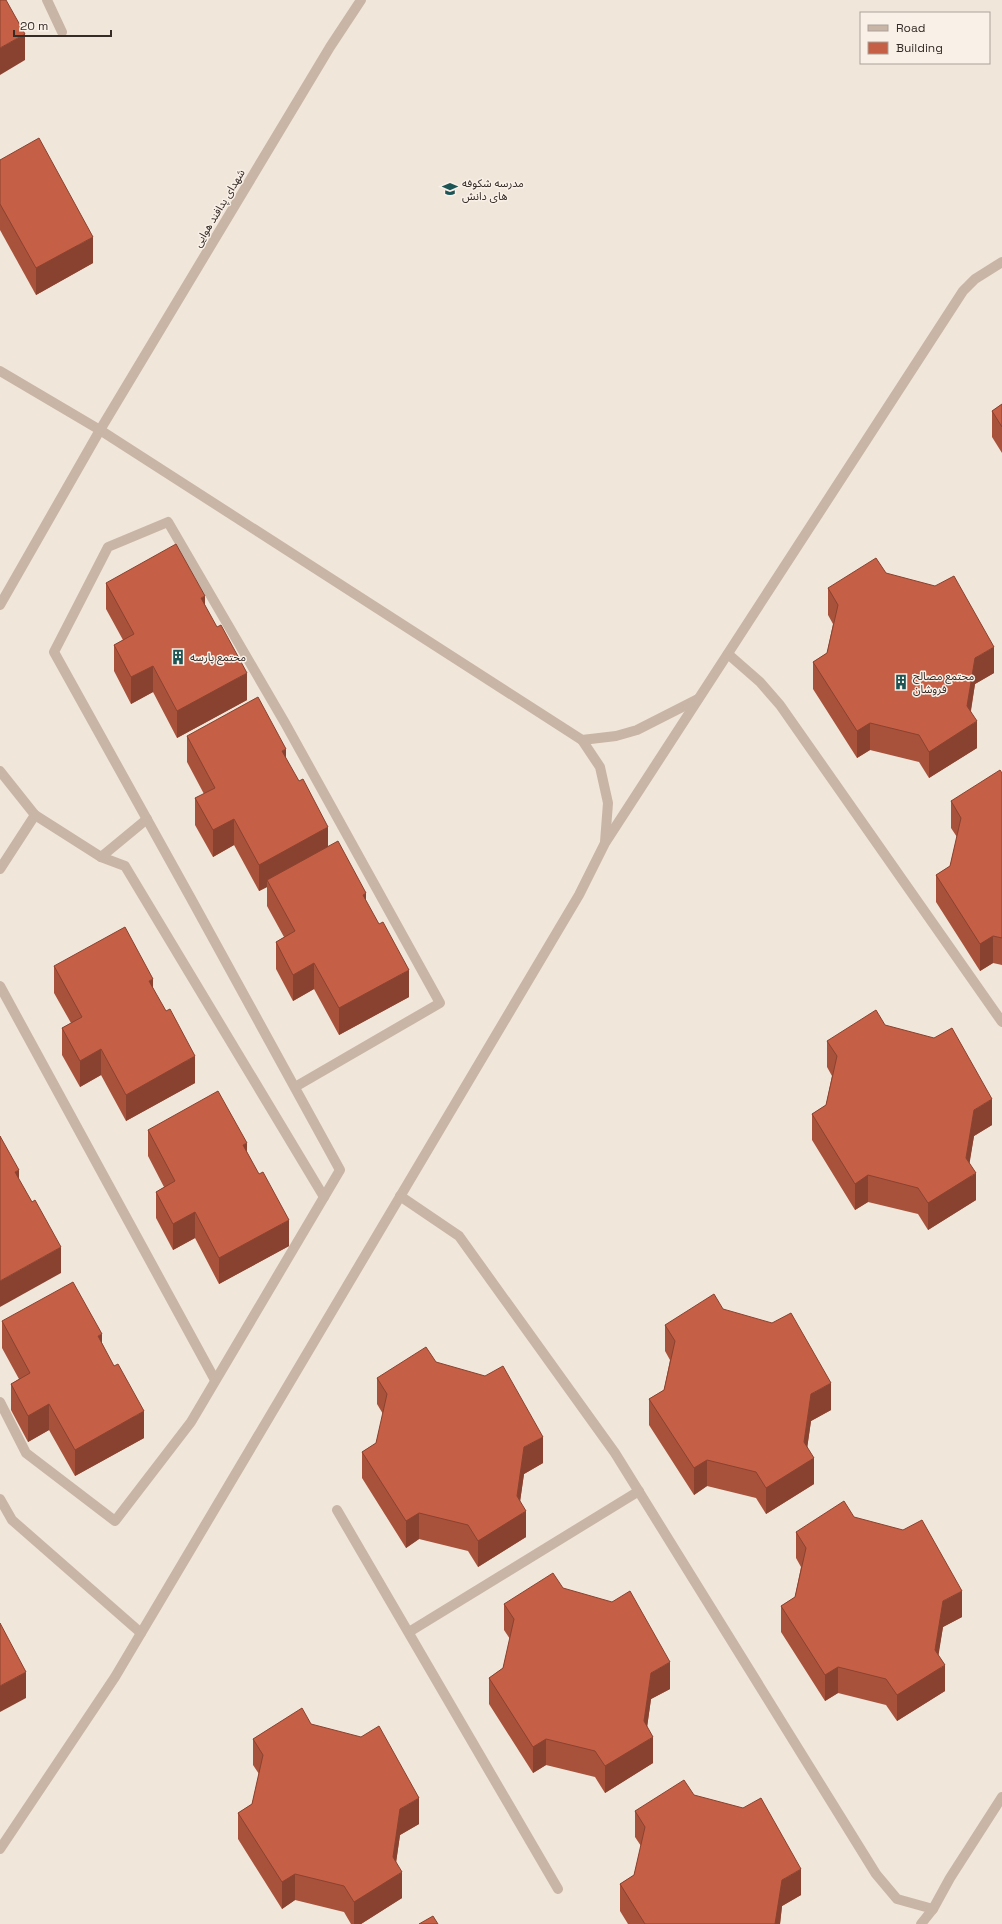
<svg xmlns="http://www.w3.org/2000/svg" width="1002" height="1924" font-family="'Space Grotesk','Noto Sans Arabic',sans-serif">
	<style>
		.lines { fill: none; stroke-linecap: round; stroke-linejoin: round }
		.minor { stroke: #c9b5a6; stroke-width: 10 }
		.wall { fill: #a9523b }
		.shaded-wall { fill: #8a4230 }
		.building { fill: #c55f45; stroke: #8a4230 }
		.labels { text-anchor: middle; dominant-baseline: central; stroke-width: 3; stroke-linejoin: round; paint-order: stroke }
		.poi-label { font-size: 11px; fill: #352b27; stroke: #f9f0e7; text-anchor: start }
		.street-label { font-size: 11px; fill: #352b27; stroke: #f9f0e7 }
	</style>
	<rect width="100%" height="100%" fill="#f1e6da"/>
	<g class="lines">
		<!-- minor -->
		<g class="minor">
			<polyline points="47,0 62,32"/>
			<polyline points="0,371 100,430 582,740 600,767 608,803 605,842"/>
			<polyline points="0,605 100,430 330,47 361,0"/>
			<polyline points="728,654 760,682 780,705 1002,1022"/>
			<polyline points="582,740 616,736 637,730 698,699"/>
			<polyline points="0,771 35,815 0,869"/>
			<polyline points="35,815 101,857 125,866 324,1197"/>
			<polyline points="101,857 147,819"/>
			<polyline points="0,986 215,1380"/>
			<polyline points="400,1196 459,1236 615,1453 876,1874 897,1899 933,1909 950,1878 1002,1797"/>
			<path d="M0,1402L26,1453L115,1521L191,1422L340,1170C246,997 150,824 54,652L108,547L168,522L285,723L440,1003L295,1087"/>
			<polyline points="0,1499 12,1520 141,1633"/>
			<polyline points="337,1510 558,1889"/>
			<polyline points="409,1632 639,1491"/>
			<polyline points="0,1849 115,1677 579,895 605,843 963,291 975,279 1002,262"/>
			<polyline points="921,1924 933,1909"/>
		</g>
	</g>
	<!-- wall -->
	<g class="wall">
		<polygon points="0,160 93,263 36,295 0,230"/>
		<polygon points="1002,404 1002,453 992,437 992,411"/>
		<polygon points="886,573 994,673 975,684 971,711 977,748 929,778 919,762 870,750 857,758 813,689 813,662 827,653 833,624 828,615 828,588"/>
		<polygon points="106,583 205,605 247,700 177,738 153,692 131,704 114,671 114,645 123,640 106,609"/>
		<polygon points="187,736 286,758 328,846 366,901 409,997 339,1035 314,989 293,1001 276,969 276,942 284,937 267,906 267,887 259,891 234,845 213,857 195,825 195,798 204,794 187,762"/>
		<polygon points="1002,773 1002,965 993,963 980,971 936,902 936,875 950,866 957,837 951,828 951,801"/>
		<polygon points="54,966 153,988 195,1083 126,1121 101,1075 80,1087 62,1055 62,1028 71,1023 54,993"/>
		<polygon points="885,1025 992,1125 974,1136 969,1164 976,1200 928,1230 918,1214 868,1202 855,1210 812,1140 812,1114 826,1105 832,1076 827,1067 827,1041"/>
		<polygon points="148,1130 247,1152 289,1246 219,1284 195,1238 173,1250 156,1218 156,1192 164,1187 148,1156"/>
		<polygon points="723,1309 831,1410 811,1421 807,1448 814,1484 766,1514 756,1498 707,1486 694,1495 649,1425 649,1399 664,1390 670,1360 665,1351 665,1325"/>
		<polygon points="2,1321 102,1343 144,1438 75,1476 49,1430 28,1442 11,1410 11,1384 19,1379 2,1348"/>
		<polygon points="436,1362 543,1463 524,1474 520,1501 526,1537 478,1567 468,1551 419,1539 406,1548 362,1478 362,1452 376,1443 383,1414 377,1404 377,1378"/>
		<polygon points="854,1517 962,1617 943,1627 938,1655 945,1691 897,1721 886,1705 838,1693 825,1701 781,1632 781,1606 795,1597 801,1567 796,1558 796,1532"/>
		<polygon points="563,1588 670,1689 651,1699 647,1727 653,1763 605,1793 595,1777 546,1765 533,1773 489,1704 489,1678 503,1668 510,1639 504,1630 504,1604"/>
		<polygon points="311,1724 419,1824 400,1835 396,1862 402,1898 361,1924 351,1924 344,1912 295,1900 282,1909 238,1839 238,1813 252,1804 259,1774 253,1765 253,1739"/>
		<polygon points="694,1795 801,1895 782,1906 780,1924 628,1924 620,1911 620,1884 634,1875 641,1846 635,1837 635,1811"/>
	</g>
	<!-- shaded-wall -->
	<g class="shaded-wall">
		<polygon points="25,34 25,60 0,75 0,48"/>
		<polygon points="93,237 93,263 36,295 36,268"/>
		<polygon points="205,596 205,622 201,598"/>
		<polygon points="994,647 994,673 975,684 968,727 977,721 977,748 929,778 929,752 967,706 975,658"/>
		<polygon points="153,666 153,692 131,704 131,677"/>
		<polygon points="247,673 247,700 177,738 177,711"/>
		<polygon points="870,723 870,750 857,758 857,731"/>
		<polygon points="286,749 286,775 282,751"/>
		<polygon points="234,819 234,845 213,857 213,830"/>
		<polygon points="328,827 328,853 267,880 267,887 259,891 259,865"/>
		<polygon points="366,893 366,919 363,895"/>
		<polygon points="993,936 993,963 980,971 980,944"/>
		<polygon points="314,963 314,989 293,1001 293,975"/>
		<polygon points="409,970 409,997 339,1035 339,1008"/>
		<polygon points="153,979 153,1006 149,981"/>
		<polygon points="101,1049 101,1075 80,1087 80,1061"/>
		<polygon points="195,1056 195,1083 126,1121 126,1095"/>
		<polygon points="992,1099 992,1125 974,1136 967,1179 976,1173 976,1200 928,1230 928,1203 966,1158 974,1110"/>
		<polygon points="247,1143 247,1169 243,1145"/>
		<polygon points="19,1170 19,1196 15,1172"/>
		<polygon points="868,1175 868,1202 855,1210 855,1184"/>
		<polygon points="195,1212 195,1238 173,1250 173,1224"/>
		<polygon points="289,1220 289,1246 219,1284 219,1258"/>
		<polygon points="61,1247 61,1273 0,1307 0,1281"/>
		<polygon points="102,1334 102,1361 98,1336"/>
		<polygon points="831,1383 831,1410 811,1421 805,1463 814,1458 814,1484 766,1514 766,1488 804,1442 811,1394"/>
		<polygon points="49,1404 49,1430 28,1442 28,1416"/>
		<polygon points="144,1411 144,1438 75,1476 75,1450"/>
		<polygon points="543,1437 543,1463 524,1474 518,1516 526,1511 526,1537 478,1567 478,1541 517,1496 524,1447"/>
		<polygon points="707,1460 707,1486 694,1495 694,1468"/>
		<polygon points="419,1513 419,1539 406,1548 406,1521"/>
		<polygon points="962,1591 962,1617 943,1627 936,1671 945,1665 945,1691 897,1721 897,1695 935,1650 943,1601"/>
		<polygon points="670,1662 670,1689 651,1699 645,1742 653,1737 653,1763 605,1793 605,1766 644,1721 651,1673"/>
		<polygon points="838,1667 838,1693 825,1701 825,1675"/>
		<polygon points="26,1672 26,1698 0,1712 0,1686"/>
		<polygon points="546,1739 546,1765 533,1773 533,1747"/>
		<polygon points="419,1798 419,1824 400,1835 394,1877 402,1872 402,1898 361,1924 354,1924 354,1902 393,1857 400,1809"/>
		<polygon points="801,1869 801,1895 782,1906 780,1924 775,1924 782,1880"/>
		<polygon points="295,1874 295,1900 282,1909 282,1882"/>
	</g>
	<!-- building -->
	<g class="building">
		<polygon points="0,0 6,0 25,34 0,48"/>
		<polygon points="39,138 93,237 36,268 0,204 0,160"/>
		<polygon points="1002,404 1002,427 992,411"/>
		<polygon points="176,544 205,596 201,598 217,627 221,625 247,673 177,711 153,666 131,677 114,645 134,634 106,583"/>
		<polygon points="876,558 886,573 935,586 954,576 994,647 975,658 967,706 977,721 929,752 919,735 870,723 857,731 813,662 827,653 838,605 828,588"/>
		<polygon points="258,697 286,749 282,751 299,781 303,779 328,827 259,865 234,819 213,830 195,798 215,788 187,736"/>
		<polygon points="1000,770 1002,773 1002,938 993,936 980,944 936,875 950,866 961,818 951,801"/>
		<polygon points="338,841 366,893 363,895 379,924 383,922 409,970 339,1008 314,963 293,975 276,942 295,931 267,880"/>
		<polygon points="125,927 153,979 149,981 166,1011 170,1009 195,1056 126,1095 101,1049 80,1061 62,1028 82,1017 54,966"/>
		<polygon points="876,1010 885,1025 934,1038 952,1028 992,1099 974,1110 966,1158 976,1173 928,1203 918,1188 868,1175 855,1184 812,1114 826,1105 837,1056 827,1041"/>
		<polygon points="218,1091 247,1143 243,1145 259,1174 263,1172 289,1220 219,1258 195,1212 173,1224 156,1192 175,1181 148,1130"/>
		<polygon points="0,1136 19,1170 15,1172 32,1202 35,1200 61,1247 0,1281"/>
		<polygon points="73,1282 102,1334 98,1336 114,1366 118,1364 144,1411 75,1450 49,1404 28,1416 11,1384 30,1373 2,1321"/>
		<polygon points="714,1294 723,1309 772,1323 791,1313 831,1383 811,1394 804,1442 814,1458 766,1488 756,1472 707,1460 694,1468 649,1399 664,1390 675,1341 665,1325"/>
		<polygon points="426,1347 436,1362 485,1376 503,1366 543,1437 524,1447 517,1496 526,1511 478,1541 468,1525 419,1513 406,1521 362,1452 376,1443 387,1394 377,1378"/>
		<polygon points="844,1501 854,1517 903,1530 922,1520 962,1591 943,1601 935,1650 945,1665 897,1695 886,1679 838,1667 825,1675 781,1606 795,1597 806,1548 796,1532"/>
		<polygon points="553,1573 563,1588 612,1602 630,1591 670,1662 651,1673 644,1721 653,1737 605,1766 595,1751 546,1739 533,1747 489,1678 503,1668 514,1619 504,1604"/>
		<polygon points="0,1623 26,1672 0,1686"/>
		<polygon points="302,1708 311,1724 361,1737 379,1726 419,1798 400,1809 393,1857 402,1872 354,1902 344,1886 295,1874 282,1882 238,1813 252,1804 263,1755 253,1739"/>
		<polygon points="684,1780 694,1795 743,1808 761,1798 801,1869 782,1880 775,1924 645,1924 620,1884 634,1875 645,1827 635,1811"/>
		<polygon points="433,1916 438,1924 419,1924"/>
	</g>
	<!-- icons -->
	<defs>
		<g id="school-bare" transform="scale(1.2)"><path d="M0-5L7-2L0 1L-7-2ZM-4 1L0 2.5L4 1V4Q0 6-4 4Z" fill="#1d5556" stroke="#f9f0e7" stroke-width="2.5" paint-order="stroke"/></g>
		<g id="building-bare" transform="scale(1.2)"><path d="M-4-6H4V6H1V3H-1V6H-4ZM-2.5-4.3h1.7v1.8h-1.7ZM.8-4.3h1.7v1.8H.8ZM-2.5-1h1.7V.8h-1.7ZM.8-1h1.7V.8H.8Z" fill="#1d5556" stroke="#f9f0e7" stroke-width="2.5" paint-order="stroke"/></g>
	</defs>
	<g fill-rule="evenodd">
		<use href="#school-bare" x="450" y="189"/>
		<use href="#building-bare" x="178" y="657"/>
		<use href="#building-bare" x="901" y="682"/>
	</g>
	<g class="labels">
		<!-- poi labels -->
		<g class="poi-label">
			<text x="462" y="183">مدرسه شکوفه<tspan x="462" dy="13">های دانش</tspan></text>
			<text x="190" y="657">محتمع پارسه</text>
			<text x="913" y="676">محتمع مصالح<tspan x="913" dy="13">فروشان</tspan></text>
		</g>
		<!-- street labels -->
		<g class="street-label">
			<text transform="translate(219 208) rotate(-59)">شهدای پدافند هوایی</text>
		</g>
	</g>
	<!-- legend -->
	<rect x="860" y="12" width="130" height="52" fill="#f9f0e7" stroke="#aba19a"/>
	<rect x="868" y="25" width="20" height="6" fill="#c9b5a6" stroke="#aba19a"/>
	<text x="896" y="32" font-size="12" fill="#352b27">Road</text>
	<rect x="868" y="42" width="20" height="12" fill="#c55f45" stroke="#aba19a"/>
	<text x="896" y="52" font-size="12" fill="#352b27">Building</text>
	<!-- scale -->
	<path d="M14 30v6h97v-6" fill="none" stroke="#352b27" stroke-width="2"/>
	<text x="20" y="30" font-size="12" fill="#352b27" stroke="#f9f0e7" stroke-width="3" paint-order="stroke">20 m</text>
</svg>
